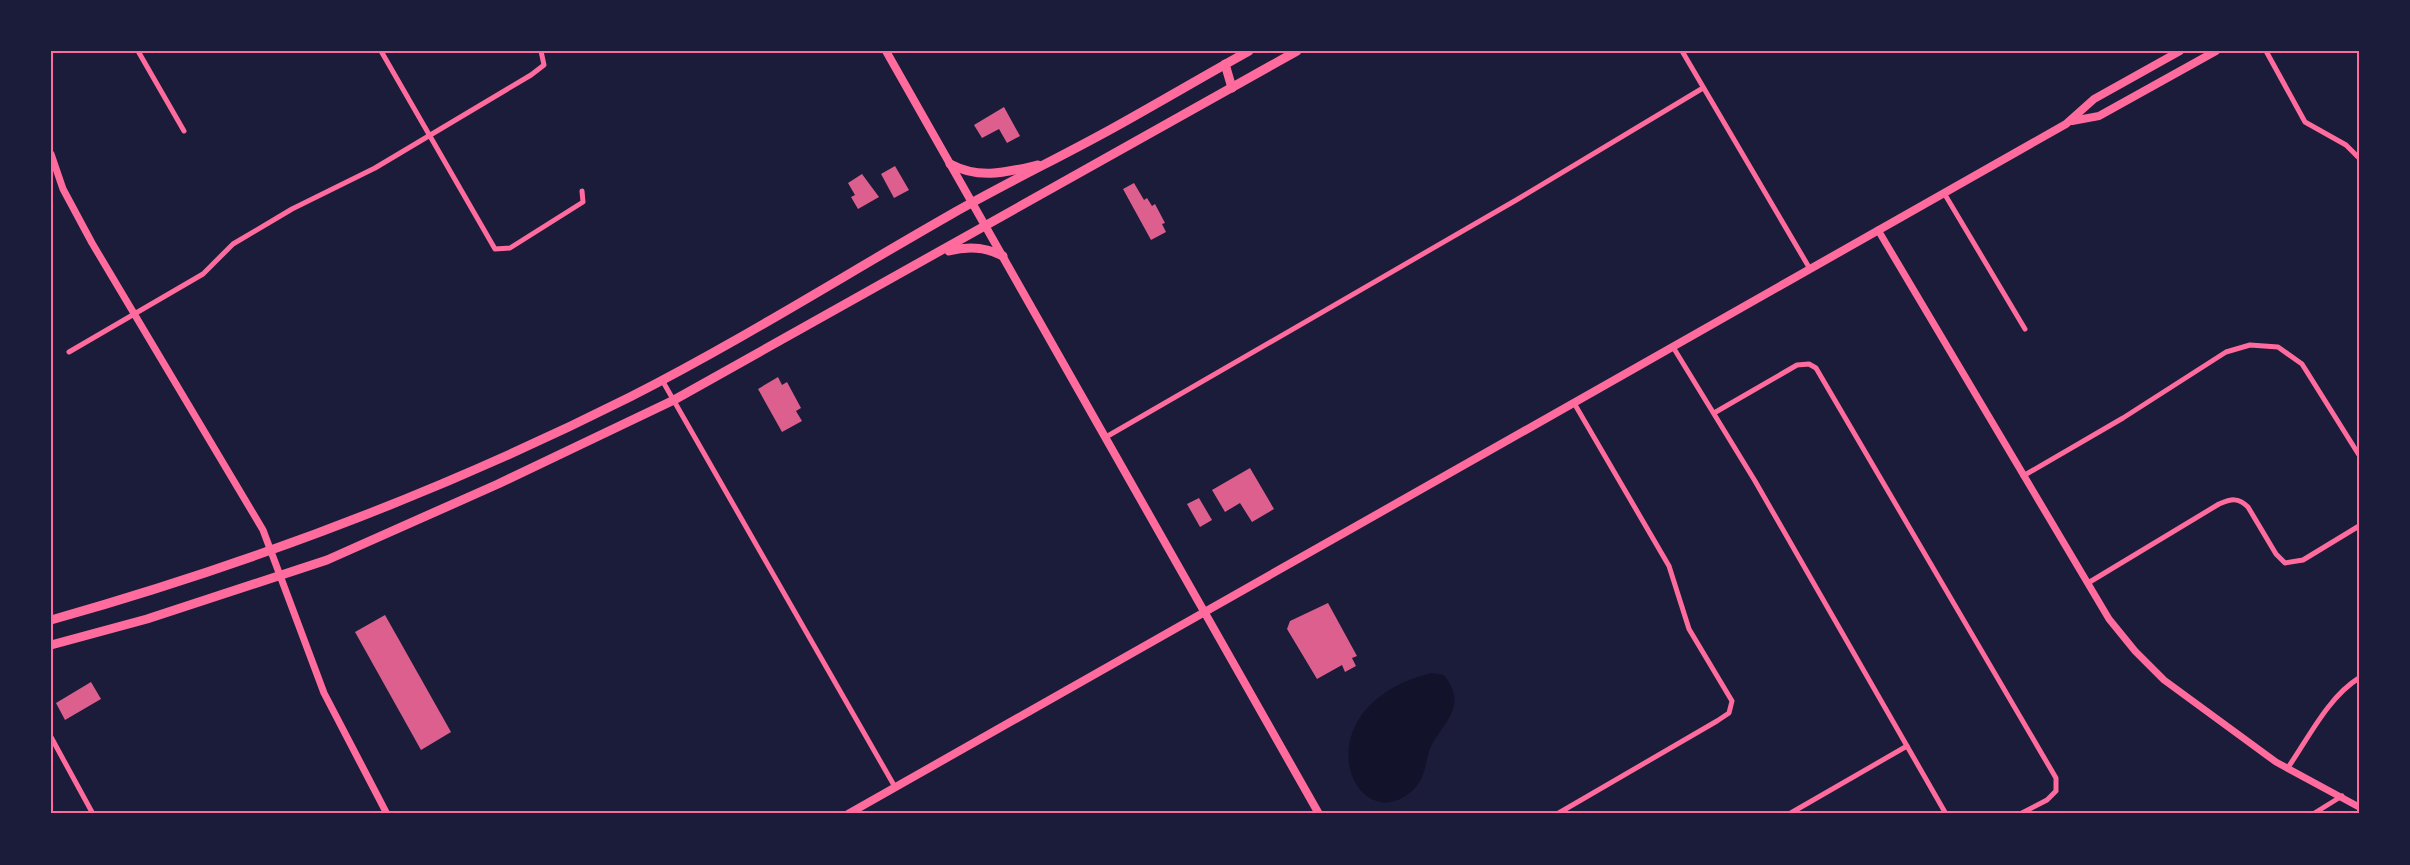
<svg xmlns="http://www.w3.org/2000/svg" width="2410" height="865" font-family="Lato,sans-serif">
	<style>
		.water { fill: #12122b }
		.building { fill: #dd5f8e }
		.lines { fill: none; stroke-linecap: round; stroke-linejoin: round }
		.minor { stroke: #ff6b9d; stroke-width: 5 }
		.tertiary { stroke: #ff6b9d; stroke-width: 7 }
		.secondary { stroke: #ff6b9d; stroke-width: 8 }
		.primary { stroke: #ff6b9d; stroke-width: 9 }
		.neatline { fill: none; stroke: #ff6b9d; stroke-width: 2 }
	</style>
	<rect width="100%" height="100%" fill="#1b1b3a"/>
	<!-- water -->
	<path class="water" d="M1431,673L1444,675C1464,701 1452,715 1435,739C1423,757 1429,776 1412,791C1353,842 1297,707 1431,673Z"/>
	<!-- building -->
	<g class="building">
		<polygon points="1004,107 1020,136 1007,143 999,129 982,138 974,125"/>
		<polygon points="895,166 909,190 894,198 881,174"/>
		<polygon points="862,174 879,197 858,209 851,197 855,195 848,183"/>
		<polygon points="1134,183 1144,200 1147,198 1152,206 1155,204 1165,223 1162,224 1166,232 1151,240 1123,189"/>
		<polygon points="778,377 782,385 787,382 801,408 796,411 802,421 782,432 758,389"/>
		<polygon points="1250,468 1274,509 1252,522 1240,503 1225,512 1212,490"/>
		<polygon points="1199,498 1212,520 1200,527 1187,504"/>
		<polygon points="1328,603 1357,656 1352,658 1356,666 1345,672 1342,665 1317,679 1287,629 1290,621"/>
		<polygon points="385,615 451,732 421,750 355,632"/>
		<polygon points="91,682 101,699 65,720 56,703"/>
	</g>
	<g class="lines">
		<!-- minor -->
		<g class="minor">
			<polyline points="138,51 184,131"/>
			<polyline points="381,51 495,249 510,248 583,202 582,191"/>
			<polyline points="1682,51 1810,269"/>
			<polyline points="2266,51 2305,122 2346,145 2359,158"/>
			<polyline points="1944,193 2025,329"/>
			<polyline points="1673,347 1755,481 1946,814"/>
			<polyline points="69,352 203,274 233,244 292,209 375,168 531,75 544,65 541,51"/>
			<polyline points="662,380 895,787"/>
			<polyline points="1714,413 1797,365 1809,364 1816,368 2056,778 2056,791 2047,800 2020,814"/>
			<polyline points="1106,437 1518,199 1703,88"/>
			<polyline points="2023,476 2123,418 2226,352 2250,345 2278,347 2302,364 2359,455"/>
			<path d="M2088,583L2219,504C2231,499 2238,497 2248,507L2276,554L2285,563L2303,560L2359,526"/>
			<polyline points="51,737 93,814"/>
			<path d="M2287,769C2308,739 2328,697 2359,678"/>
			<polyline points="1557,814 1717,721 1729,713 1732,701 1689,629 1669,566 1574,403"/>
			<polyline points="1789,814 1907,746"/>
			<polyline points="2313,814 2342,796"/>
		</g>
		<!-- tertiary -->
		<g class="tertiary">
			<polyline points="51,154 63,189 92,243 263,530 324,693 387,814"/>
			<polyline points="1878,230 2109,619 2135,651 2164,680 2276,762 2359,807"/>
		</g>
		<!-- secondary -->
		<g class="secondary">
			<polyline points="886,51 1319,814"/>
			<polyline points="2072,121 2099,116 2216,51"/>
			<polyline points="848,814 2066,124 2094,99 2180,51"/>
		</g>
		<!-- primary -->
		<g class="primary">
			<polyline points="1225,64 1232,88"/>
			<path d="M950,164C980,180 1007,172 1038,165"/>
			<path d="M949,251C968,246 986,247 1003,256"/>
			<path d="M51,620C250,564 445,490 630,397C740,341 843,276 950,215C1004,184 1061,157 1115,127C1160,102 1204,76 1249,51"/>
			<polyline points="51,645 147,619 327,560 498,484 674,400 1297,51"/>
		</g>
	</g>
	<!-- border -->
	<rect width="2410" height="865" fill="none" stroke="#1b1b3a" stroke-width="105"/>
	<rect x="52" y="52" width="2306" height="760" class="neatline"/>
</svg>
